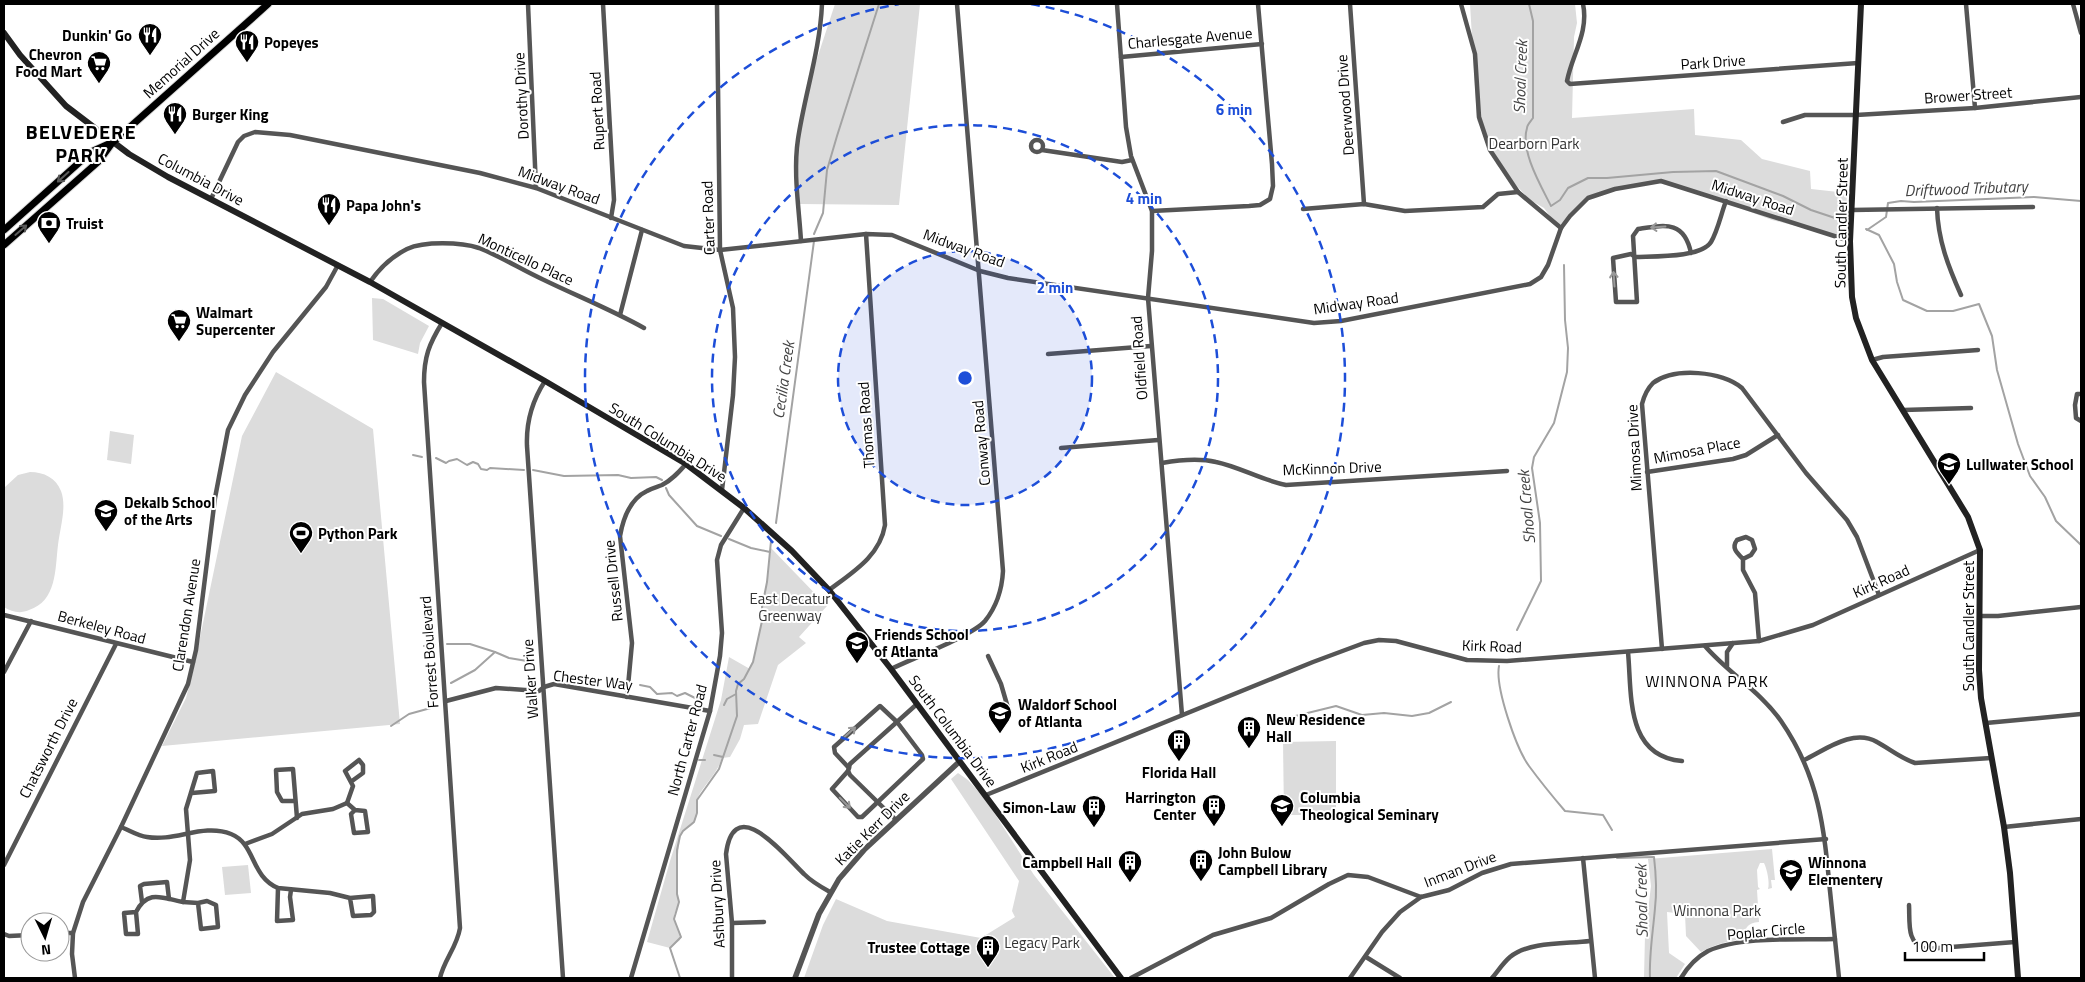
<svg xmlns="http://www.w3.org/2000/svg" width="2085" height="982" font-family="'Titillium Web',sans-serif">
	<style>
		.green { fill: #dcdcdc }
		.lines { fill: none; stroke-linecap: round; stroke-linejoin: round }
		.stream { stroke: #a3a3a3; stroke-width: 2 }
		.primary-casing { stroke: #dbdbdb; stroke-width: 9 }
		.minor { stroke: #555; stroke-width: 4.5 }
		.tertiary { stroke: #555; stroke-width: 5.5 }
		.secondary { stroke: #222; stroke-width: 6 }
		.primary { stroke: #000; stroke-width: 7 }
		.oneway { stroke: #595959 }
		.oneway2 { stroke: #999 }
		.ring { fill: none; stroke: #1d4ed8; stroke-width: 2.5; stroke-dasharray: 9 6 }
		.labels { text-anchor: middle; dominant-baseline: central; stroke-width: 4; stroke-linejoin: round; paint-order: stroke }
		.poi-label { font-size: 15px; font-weight: bold; fill: #000; stroke: #fff; text-anchor: start }
		.street-label { font-size: 15px; fill: #000; stroke: #fff }
		.park-label { font-size: 15px; fill: #333; stroke: #fff }
		.water-label { font-size: 16px; font-style: italic; fill: #444; stroke: #fff }
		.neighbourhood-label { font-size: 16px; letter-spacing: 1px; fill: #000; stroke: #fff }
		.district-label { font-size: 20px; font-weight: bold; letter-spacing: 1px; fill: #000; stroke: #fff }
		.centre { fill: #1d4ed8; stroke: #fff; stroke-width: 2.5 }
		.ring-label { font-size: 15px; text-anchor: middle; font-weight: bold; fill: #1d4ed8; stroke: #fff; stroke-width: 4; stroke-linejoin: round; paint-order: stroke }
	</style>
	<rect width="100%" height="100%" fill="#fff"/>
	<!-- green -->
	<g class="green">
		<polygon points="835,4 920,4 899,205 800,204 797,143 811,77"/>
		<polygon points="1470,4 1575,4 1577,23 1574,37 1572,118 1694,109 1695,135 1741,140 1762,159 1810,171 1811,189 1847,193 1845,238 1772,220 1713,198 1659,183 1620,187 1586,199 1558,227 1544,208 1530,200 1497,165 1477,120"/>
		<polygon points="372,298 383,299 429,326 420,343 418,354 373,340"/>
		<polygon points="276,372 373,429 400,724 162,746 186,698 193,671 242,436"/>
		<polygon points="110,431 134,435 131,464 107,460"/>
		<path d="M30,472C44,472 56,478 61,491C67,507 60,528 58,545C55,569 57,601 29,610C20,614 12,612 4,607V488L18,475Z"/>
		<path d="M771,548L827,606L799,637L806,643L778,665L758,724L744,725L740,739L730,757L722,758C716,776 704,784 697,799C694,807 699,814 694,823C690,828 683,829 680,836L676,874L677,894L679,902L674,915L675,922L681,935L680,940L670,948L647,942L670,861L721,700L729,657L750,669L753,662L762,621V607L767,582Z"/>
		<polygon points="1336,741 1336,815 1284,815 1283,742"/>
		<polygon points="958,773 968,780 986,800 1034,875 1115,978 804,978 823,925 836,899 887,921 981,938 1015,917 1012,911 1019,881 951,779"/>
		<path d="M1772,849L1775,880H1771L1772,888L1768,889C1770,883 1767,869 1764,863H1760L1757,870L1758,887L1760,889L1757,890L1759,922C1747,923 1745,928 1744,939C1728,941 1715,944 1701,952L1686,936L1685,914L1667,912L1669,953L1685,964L1676,978H1644L1645,935L1651,886L1648,859Z"/>
		<polygon points="248,865 251,893 225,895 222,867"/>
	</g>
	<g class="lines">
		<!-- stream -->
		<g class="stream">
			<path d="M1529,4L1533,21V118C1531,121 1527,125 1527,128C1520,151 1541,186 1551,206L1560,200L1568,188L1588,178H1607L1673,172L1716,171L1783,196L1811,210L1841,220"/>
			<polyline points="1866,229 1879,235 1894,264 1897,282 1903,300 1927,311 1953,311 1979,304 1992,336 1997,370 2018,444 2030,476 2045,497 2056,521 2081,545"/>
			<polyline points="1867,230 1886,217 1888,203 1901,201 1914,202 2034,197 2081,201"/>
			<polyline points="814,234 823,213 827,170 837,136 879,4"/>
			<polyline points="413,455 422,457"/>
			<polyline points="436,458 446,463 449,461 457,459 467,465 473,462 478,464 481,469 487,470 490,468 524,470"/>
			<polyline points="533,470 564,476 618,475 631,478 656,477 662,480"/>
			<polyline points="666,488 669,495 697,526 721,536"/>
			<polyline points="776,523 814,241"/>
			<polyline points="729,539 751,548 770,552"/>
			<polyline points="1517,630 1541,581 1540,523 1532,468 1534,457 1554,423 1567,372 1568,348 1565,320 1564,265"/>
			<polyline points="447,644 470,644 495,652"/>
			<polyline points="424,646 435,645"/>
			<path d="M1499,666C1495,687 1516,748 1529,766C1540,781 1553,797 1565,811L1603,815L1612,830"/>
			<polyline points="451,683 475,670 495,652 509,658 533,662"/>
			<polyline points="640,685 650,687 657,694 672,693 677,696 685,693 699,700"/>
			<polyline points="724,705 727,699 736,694"/>
			<polyline points="1271,722 1336,706 1362,715 1384,713 1412,716 1429,713 1451,702"/>
			<polyline points="391,726 409,714 438,706"/>
			<polyline points="714,755 723,757"/>
			<polyline points="699,760 705,760"/>
			<path d="M1617,858L1654,857C1656,874 1657,891 1655,908C1653,932 1649,954 1650,978"/>
			<polyline points="680,978 670,948 681,937 674,919 679,902 677,894 677,850 680,836 683,831 694,822 697,813 697,800 719,769 737,716 736,691 738,684 744,679 753,662 762,621 762,607 767,582 771,541"/>
		</g>
		<!-- primary casing -->
		<g class="primary-casing">
			<g id="primary">
				<polyline points="4,230 91,152 111,143"/>
				<polyline points="4,245 99,161 112,143 268,4"/>
			</g>
		</g>
		<!-- minor -->
		<g class="minor">
			<polyline points="528,4 536,188"/>
			<polyline points="603,4 614,200 611,218"/>
			<polyline points="717,4 720,250 733,308 735,357 733,395 722,490"/>
			<polyline points="1117,4 1126,127 1131,156 1152,211 1152,251 1148,298 1182,715"/>
			<polyline points="1350,4 1364,204"/>
			<polyline points="1461,4 1475,54 1479,117 1490,150 1518,192 1561,228"/>
			<path d="M1583,4C1589,32 1572,55 1567,81L1570,84L1858,63"/>
			<polyline points="1966,4 1975,108"/>
			<polyline points="2073,4 2081,33"/>
			<polyline points="1121,57 1262,44"/>
			<polyline points="1783,122 1805,115 1856,115 1975,108 2081,97"/>
			<circle cx="1037" cy="146" r="6"/>
			<polyline points="1042,150 1122,162 1132,160"/>
			<polyline points="211,199 238,142 244,136 255,132 290,135 480,173 536,188 684,246 720,250 866,234 892,235 980,271 1008,278 1314,323 1341,321 1530,284 1541,277 1548,265 1561,228 1570,216 1588,198 1615,189 1661,181 1850,241"/>
			<path d="M1937,208C1938,240 1948,266 1961,295"/>
			<polyline points="1303,209 1364,204 1405,211 1483,207 1498,194 1518,192"/>
			<polyline points="1852,210 2033,207"/>
			<polyline points="1152,211 1249,206 1260,205 1270,199 1273,186 1272,164 1258,4"/>
			<path d="M801,241C799,208 793,172 798,139C805,93 820,50 822,4"/>
			<path d="M1691,253C1684,220 1665,225 1638,229L1633,236L1637,302H1616L1613,258L1631,254L1635,257C1653,256 1701,258 1711,242C1718,230 1721,214 1726,201"/>
			<path d="M370,282C379,269 393,256 407,249C424,241 461,242 479,248C502,257 522,270 544,280C577,296 612,310 644,328"/>
			<polyline points="620,315 642,230"/>
			<polyline points="1048,354 1151,346"/>
			<polyline points="1872,360 1883,357 1978,350"/>
			<path d="M545,381C532,401 526,422 527,446L563,978"/>
			<polyline points="2081,394 2077,394 2075,405 2076,418 2081,421"/>
			<polyline points="1903,410 1971,408"/>
			<polyline points="1061,448 1158,440"/>
			<path d="M1162,463C1179,460 1199,458 1216,462C1240,467 1261,480 1286,485L1507,471"/>
			<polyline points="1647,472 1733,459 1746,455 1778,435"/>
			<path d="M1743,559C1737,553 1731,548 1737,540L1746,537L1752,540L1755,549L1751,555L1743,559V570L1755,593L1759,641"/>
			<path d="M829,590C853,572 880,556 885,525L866,234"/>
			<polyline points="4,615 193,662"/>
			<polyline points="1981,616 1998,616 2081,607"/>
			<path d="M1705,646C1728,673 1760,691 1781,721C1819,776 1824,827 1830,891C1833,920 1836,949 1839,978"/>
			<path d="M1662,649L1642,404C1644,396 1647,389 1653,383C1674,367 1723,371 1742,388L1806,473L1847,520L1857,537L1879,595"/>
			<path d="M1628,652C1632,694 1625,756 1682,761"/>
			<polyline points="988,656 1001,684 1008,708"/>
			<polyline points="1727,666 1727,652 1733,643"/>
			<path d="M891,669C911,659 972,636 985,621C997,606 1002,590 1003,571L957,4"/>
			<polyline points="4,672 31,621"/>
			<path d="M627,697L632,643L620,536C623,519 630,499 647,491C652,488 657,487 662,485C672,480 679,472 686,464"/>
			<polyline points="446,701 496,688 539,691 544,687 554,684 710,711"/>
			<polyline points="1986,723 2081,714"/>
			<path d="M1804,760C1825,750 1853,728 1877,742C1890,749 1900,758 1915,763L1991,758"/>
			<polyline points="848,771 832,789 858,817 862,817 923,759 922,755 897,722 880,706 834,747 835,753 849,768"/>
			<polyline points="986,795 1313,662 1364,643 1379,640 1396,641 1467,660 1507,661 1759,641 1813,625 1980,550"/>
			<polyline points="295,801 282,801 277,792 276,770 293,769 297,818"/>
			<polyline points="347,803 353,786 345,771 359,760 363,765 363,773 352,781"/>
			<polyline points="896,820 850,775 848,771 850,764 917,704"/>
			<path d="M121,827C129,830 138,836 147,837C175,842 203,823 231,834C256,844 250,876 278,888L330,893L350,898L373,896L374,912L371,915L353,916L350,898"/>
			<polyline points="2004,827 2081,819"/>
			<polyline points="245,844 272,834 302,814 333,809 347,803 355,810 365,811 368,832 354,833 351,814 355,810"/>
			<polyline points="1583,858 1595,978"/>
			<polyline points="4,865 116,644"/>
			<polyline points="278,888 277,921 293,920 290,897 291,890"/>
			<polyline points="142,902 140,886 144,884 167,882 169,899"/>
			<polyline points="183,902 198,903 201,929 218,927 216,905 207,901 198,903"/>
			<path d="M1909,905C1910,922 1906,944 1926,949L2015,942"/>
			<path d="M136,912L138,934H126L124,913L136,912C148,889 162,898 183,902L190,860L186,809L197,773L213,771L215,791L192,793"/>
			<polyline points="732,923 764,922"/>
			<polyline points="60,933 73,933"/>
			<polyline points="4,934 9,936 30,935"/>
			<polyline points="1366,957 1400,978"/>
			<polyline points="75,978 72,954 73,933 83,902 121,827 188,684 196,650 215,498 228,430 245,395 273,352 326,287 338,265"/>
			<path d="M440,978C444,960 457,947 460,928L424,382C424,357 429,344 442,323"/>
			<polyline points="631,978 710,711 720,656 722,633 717,560 721,545 744,508"/>
			<path d="M732,978V923L726,854C734,791 785,856 804,874C812,882 821,887 830,892"/>
			<polyline points="1131,978 1213,935 1271,918 1329,884 1348,875 1368,877 1421,897 1449,890 1482,873 1511,864 1826,839"/>
			<polyline points="1350,978 1382,932 1400,912 1421,897"/>
			<path d="M1492,978C1498,971 1503,963 1510,957C1530,941 1566,944 1590,941"/>
			<path d="M1681,978C1687,968 1697,957 1708,951C1740,936 1799,940 1835,939"/>
		</g>
		<!-- tertiary -->
		<polyline class="tertiary" points="795,978 819,914 839,879 865,849 959,762"/>
		<!-- secondary -->
		<g class="secondary">
			<polyline points="1861,4 1850,241 1852,297 1856,318 1872,360 1968,517 1980,550 1979,670 1981,698 2004,827 2010,873 2018,978"/>
			<polyline points="4,33 20,55 66,106 129,154 168,177 370,282 545,381 686,464 744,508 792,551 829,590 891,669 1121,978"/>
		</g>
		<!-- primary -->
		<use href="#primary" class="primary"/>
	</g>
	<!-- one-way arrows -->
	<defs><path id="oneway-shaft" d="M-6 0H5M1.5-3L5.5 0L1.5 3" fill="none" stroke-width="1.6" stroke-linecap="round" stroke-linejoin="round" transform="scale(1.25)"/></defs>
	<g class="oneway">
		<use href="#oneway-shaft" transform="translate(63 177) rotate(138)"/>
		<use href="#oneway-shaft" transform="translate(21 230) rotate(-41)"/>
	</g>
	<g class="oneway2">
		<use href="#oneway-shaft" transform="translate(1658 227) rotate(176)"/>
		<use href="#oneway-shaft" transform="translate(1614 279) rotate(-94)"/>
		<use href="#oneway-shaft" transform="translate(850 732) rotate(-42)"/>
		<use href="#oneway-shaft" transform="translate(845 803) rotate(45)"/>
	</g>
	<!-- distance rings -->
	<circle cx="965" cy="378" r="127" fill="#1d4ed8" fill-opacity=".12"/>
	<g class="ring">
		<circle cx="965" cy="378" r="127"/>
		<circle cx="965" cy="378" r="253"/>
		<path d="M1031 4A380 380 0 1 1 899 4"/>
	</g>
	<!-- icons -->
	<defs>
		<g id="restaurant-pin" transform="scale(1.25)"><path d="M0 17L-7.5 6A9.5 9.5 0 1 1 7.5 6Z" fill="#000" stroke="#fff"/><path d="M-5-6h1v4h1v-4h1v4h1v-4h1v5L-1.5 .5V6h-2V.5L-5-1ZM5-6V6H3V1.5H1.5Q1.5-4 5-6Z" fill="#fff"/></g>
		<g id="supermarket-pin" transform="scale(1.25)"><path d="M0 17L-7.5 6A9.5 9.5 0 1 1 7.5 6Z" fill="#000" stroke="#fff"/><path d="M-6-5.5h2.5l.6 2H6L4.5 2H-2.5L-4.4-4H-6ZM-1.5 3.2a1.3 1.3 0 1 0 .1 0ZM3 3.2a1.3 1.3 0 1 0 .1 0Z" fill="#fff"/></g>
		<g id="bank-pin" transform="scale(1.25)"><path d="M0 17L-7.5 6A9.5 9.5 0 1 1 7.5 6Z" fill="#000" stroke="#fff"/><path d="M-6-4H6V4H-6ZM0-2.3a2.3 2.3 0 1 0 0 4.6a2.3 2.3 0 1 0 0-4.6Z" fill="#fff"/></g>
		<g id="school-pin" transform="scale(1.25)"><path d="M0 17L-7.5 6A9.5 9.5 0 1 1 7.5 6Z" fill="#000" stroke="#fff"/><path d="M0-5L7-2L0 1L-7-2ZM-4 1L0 2.5L4 1V4Q0 6-4 4Z" fill="#fff"/></g>
		<g id="stadium-pin" transform="scale(1.25)"><path d="M0 17L-7.5 6A9.5 9.5 0 1 1 7.5 6Z" fill="#000" stroke="#fff"/><path d="M0-5a6.5 5 0 1 0 0 10a6.5 5 0 1 0 0-10ZM-3.5-1.8h7v3.6h-7Z" fill="#fff"/></g>
		<g id="university-pin" transform="scale(1.25)"><path d="M0 17L-7.5 6A9.5 9.5 0 1 1 7.5 6Z" fill="#000" stroke="#fff"/><path d="M0-5L7-2L0 1L-7-2ZM-4 1L0 2.5L4 1V4Q0 6-4 4Z" fill="#fff"/></g>
		<g id="building-pin" transform="scale(1.25)"><path d="M0 17L-7.5 6A9.5 9.5 0 1 1 7.5 6Z" fill="#000" stroke="#fff"/><path d="M-4-6H4V6H1V3H-1V6H-4ZM-2.5-4.3h1.7v1.8h-1.7ZM.8-4.3h1.7v1.8H.8ZM-2.5-1h1.7V.8h-1.7ZM.8-1h1.7V.8H.8Z" fill="#fff"/></g>
	</defs>
	<g fill-rule="evenodd">
		<use href="#restaurant-pin" x="150" y="35"/>
		<use href="#restaurant-pin" x="247" y="42"/>
		<use href="#supermarket-pin" x="99" y="63"/>
		<use href="#restaurant-pin" x="175" y="114"/>
		<use href="#restaurant-pin" x="329" y="205"/>
		<use href="#bank-pin" x="49" y="223"/>
		<use href="#supermarket-pin" x="179" y="321"/>
		<use href="#school-pin" x="1949" y="464"/>
		<use href="#school-pin" x="106" y="511"/>
		<use href="#stadium-pin" x="301" y="533"/>
		<use href="#school-pin" x="857" y="643"/>
		<use href="#university-pin" x="1000" y="713"/>
		<use href="#building-pin" x="1249" y="728"/>
		<use href="#building-pin" x="1179" y="741"/>
		<use href="#building-pin" x="1214" y="806"/>
		<use href="#university-pin" x="1282" y="806"/>
		<use href="#building-pin" x="1094" y="807"/>
		<use href="#building-pin" x="1201" y="861"/>
		<use href="#building-pin" x="1130" y="862"/>
		<use href="#school-pin" x="1791" y="871"/>
		<use href="#building-pin" x="988" y="947"/>
	</g>
	<g class="labels">
		<!-- poi labels -->
		<g class="poi-label">
			<text x="132" y="35" text-anchor="end">Dunkin' Go</text>
			<text x="264" y="42">Popeyes</text>
			<text x="82" y="54" text-anchor="end">Chevron<tspan x="82" dy="17">Food Mart</tspan></text>
			<text x="192" y="114">Burger King</text>
			<text x="346" y="205">Papa John's</text>
			<text x="66" y="223">Truist</text>
			<text x="196" y="312">Walmart<tspan x="196" dy="17">Supercenter</tspan></text>
			<text x="1966" y="464">Lullwater School</text>
			<text x="124" y="502">Dekalb School<tspan x="124" dy="17">of the Arts</tspan></text>
			<text x="318" y="533">Python Park</text>
			<text x="874" y="634">Friends School<tspan x="874" dy="17">of Atlanta</tspan></text>
			<text x="1018" y="704">Waldorf School<tspan x="1018" dy="17">of Atlanta</tspan></text>
			<text x="1266" y="719">New Residence<tspan x="1266" dy="17">Hall</tspan></text>
			<text x="1179" y="772" text-anchor="middle">Florida Hall</text>
			<text x="1196" y="797" text-anchor="end">Harrington<tspan x="1196" dy="17">Center</tspan></text>
			<text x="1300" y="797">Columbia<tspan x="1300" dy="17">Theological Seminary</tspan></text>
			<text x="1076" y="807" text-anchor="end">Simon-Law</text>
			<text x="1218" y="852">John Bulow<tspan x="1218" dy="17">Campbell Library</tspan></text>
			<text x="1112" y="862" text-anchor="end">Campbell Hall</text>
			<text x="1808" y="862">Winnona<tspan x="1808" dy="17">Elementery</tspan></text>
			<text x="970" y="947" text-anchor="end">Trustee Cottage</text>
		</g>
		<!-- street labels -->
		<g class="street-label">
			<text transform="translate(1190 38) rotate(-5)">Charlesgate Avenue</text>
			<text transform="translate(1713 62) rotate(-4)">Park Drive</text>
			<text transform="translate(181 63) rotate(-42)">Memorial Drive</text>
			<text transform="translate(1968 95) rotate(-4)">Brower Street</text>
			<text transform="translate(521 96) rotate(-93)">Dorothy Drive</text>
			<text transform="translate(1345 105) rotate(-94)">Deerwood Drive</text>
			<text transform="translate(597 111) rotate(-93)">Rupert Road</text>
			<text transform="translate(201 179) rotate(28)">Columbia Drive</text>
			<text transform="translate(559 185) rotate(20)">Midway Road</text>
			<text transform="translate(1753 197) rotate(18)">Midway Road</text>
			<text transform="translate(708 218) rotate(-92)">Carter Road</text>
			<text transform="translate(1841 223) rotate(-89)">South Candler Street</text>
			<text transform="translate(964 248) rotate(20)">Midway Road</text>
			<text transform="translate(526 259) rotate(25)">Monticello Place</text>
			<text transform="translate(1356 303) rotate(-8)">Midway Road</text>
			<text transform="translate(1139 358) rotate(-94)">Oldfield Road</text>
			<text transform="translate(866 425) rotate(-94)">Thomas Road</text>
			<text transform="translate(668 442) rotate(32)">South Columbia Drive</text>
			<text transform="translate(981 443) rotate(-95)">Conway Road</text>
			<text transform="translate(1634 448) rotate(-93)">Mimosa Drive</text>
			<text transform="translate(1697 450) rotate(-11)">Mimosa Place</text>
			<text transform="translate(1332 468) rotate(-2)">McKinnon Drive</text>
			<text transform="translate(613 581) rotate(-96)">Russell Drive</text>
			<text transform="translate(1881 581) rotate(-24)">Kirk Road</text>
			<text transform="translate(186 615) rotate(-81)">Clarendon Avenue</text>
			<text transform="translate(1968 626) rotate(-90)">South Candler Street</text>
			<text transform="translate(102 627) rotate(15)">Berkeley Road</text>
			<text transform="translate(1492 646) rotate(2)">Kirk Road</text>
			<text transform="translate(429 652) rotate(-94)">Forrest Boulevard</text>
			<text transform="translate(530 679) rotate(-94)">Walker Drive</text>
			<text transform="translate(593 680) rotate(7)">Chester Way</text>
			<text transform="translate(953 731) rotate(53)">South Columbia Drive</text>
			<text transform="translate(687 740) rotate(-75)">North Carter Road</text>
			<text transform="translate(48 748) rotate(-63)">Chatsworth Drive</text>
			<text transform="translate(1049 757) rotate(-22)">Kirk Road</text>
			<text transform="translate(872 828) rotate(-45)">Katie Kerr Drive</text>
			<text transform="translate(1460 869) rotate(-21)">Inman Drive</text>
			<text transform="translate(717 904) rotate(-93)">Ashbury Drive</text>
			<text transform="translate(1766 931) rotate(-5)">Poplar Circle</text>
		</g>
		<!-- park labels -->
		<g class="park-label">
			<text x="1534" y="143">Dearborn Park</text>
			<text x="790" y="598">East Decatur<tspan x="790" dy="17">Greenway</tspan></text>
			<text x="1717" y="910">Winnona Park</text>
			<text x="1042" y="942">Legacy Park</text>
		</g>
		<!-- water labels -->
		<g class="water-label">
			<text transform="translate(1520 77) rotate(-88)">Shoal Creek</text>
			<text transform="translate(1966 188) rotate(-2)">Driftwood Tributary</text>
			<text transform="translate(783 380) rotate(-82)">Cecilia Creek</text>
			<text transform="translate(1526 507) rotate(-95)">Shoal Creek</text>
			<text transform="translate(1641 901) rotate(-91)">Shoal Creek</text>
		</g>
		<!-- neighbourhood labels -->
		<g class="neighbourhood-label">
			<text x="1707" y="681">WINNONA PARK</text>
		</g>
		<!-- district labels -->
		<g class="district-label">
			<text x="81" y="131">BELVEDERE<tspan x="81" dy="23">PARK</tspan></text>
		</g>
	</g>
	<circle cx="965" cy="378" r="8" class="centre"/>
	<g class="ring-label">
		<text x="1234" y="115">6 min</text>
		<text x="1144" y="204">4 min</text>
		<text x="1055" y="293">2 min</text>
	</g>
	<!-- border -->
	<rect width="2085" height="982" fill="none" stroke="#000000" stroke-width="10"/>
	<!-- north arrow -->
	<g transform="translate(45 937) rotate(175)"><circle r="24" fill="#ffffff" stroke="#999999"/>
	<path d="M0-4L9 19L0 12L-9 19Z" fill="#000000"/>
	<text y="-8" font-size="14" font-weight="bold" text-anchor="middle" fill="#000000">N</text>
	</g>
	<!-- scale -->
	<path d="M1905 952v8h79v-8" fill="none" stroke="#000000" stroke-width="2.5"/>
	<text x="1912" y="952" font-size="15" fill="#000000" stroke="#ffffff" stroke-width="4" paint-order="stroke">100 m</text>
</svg>
